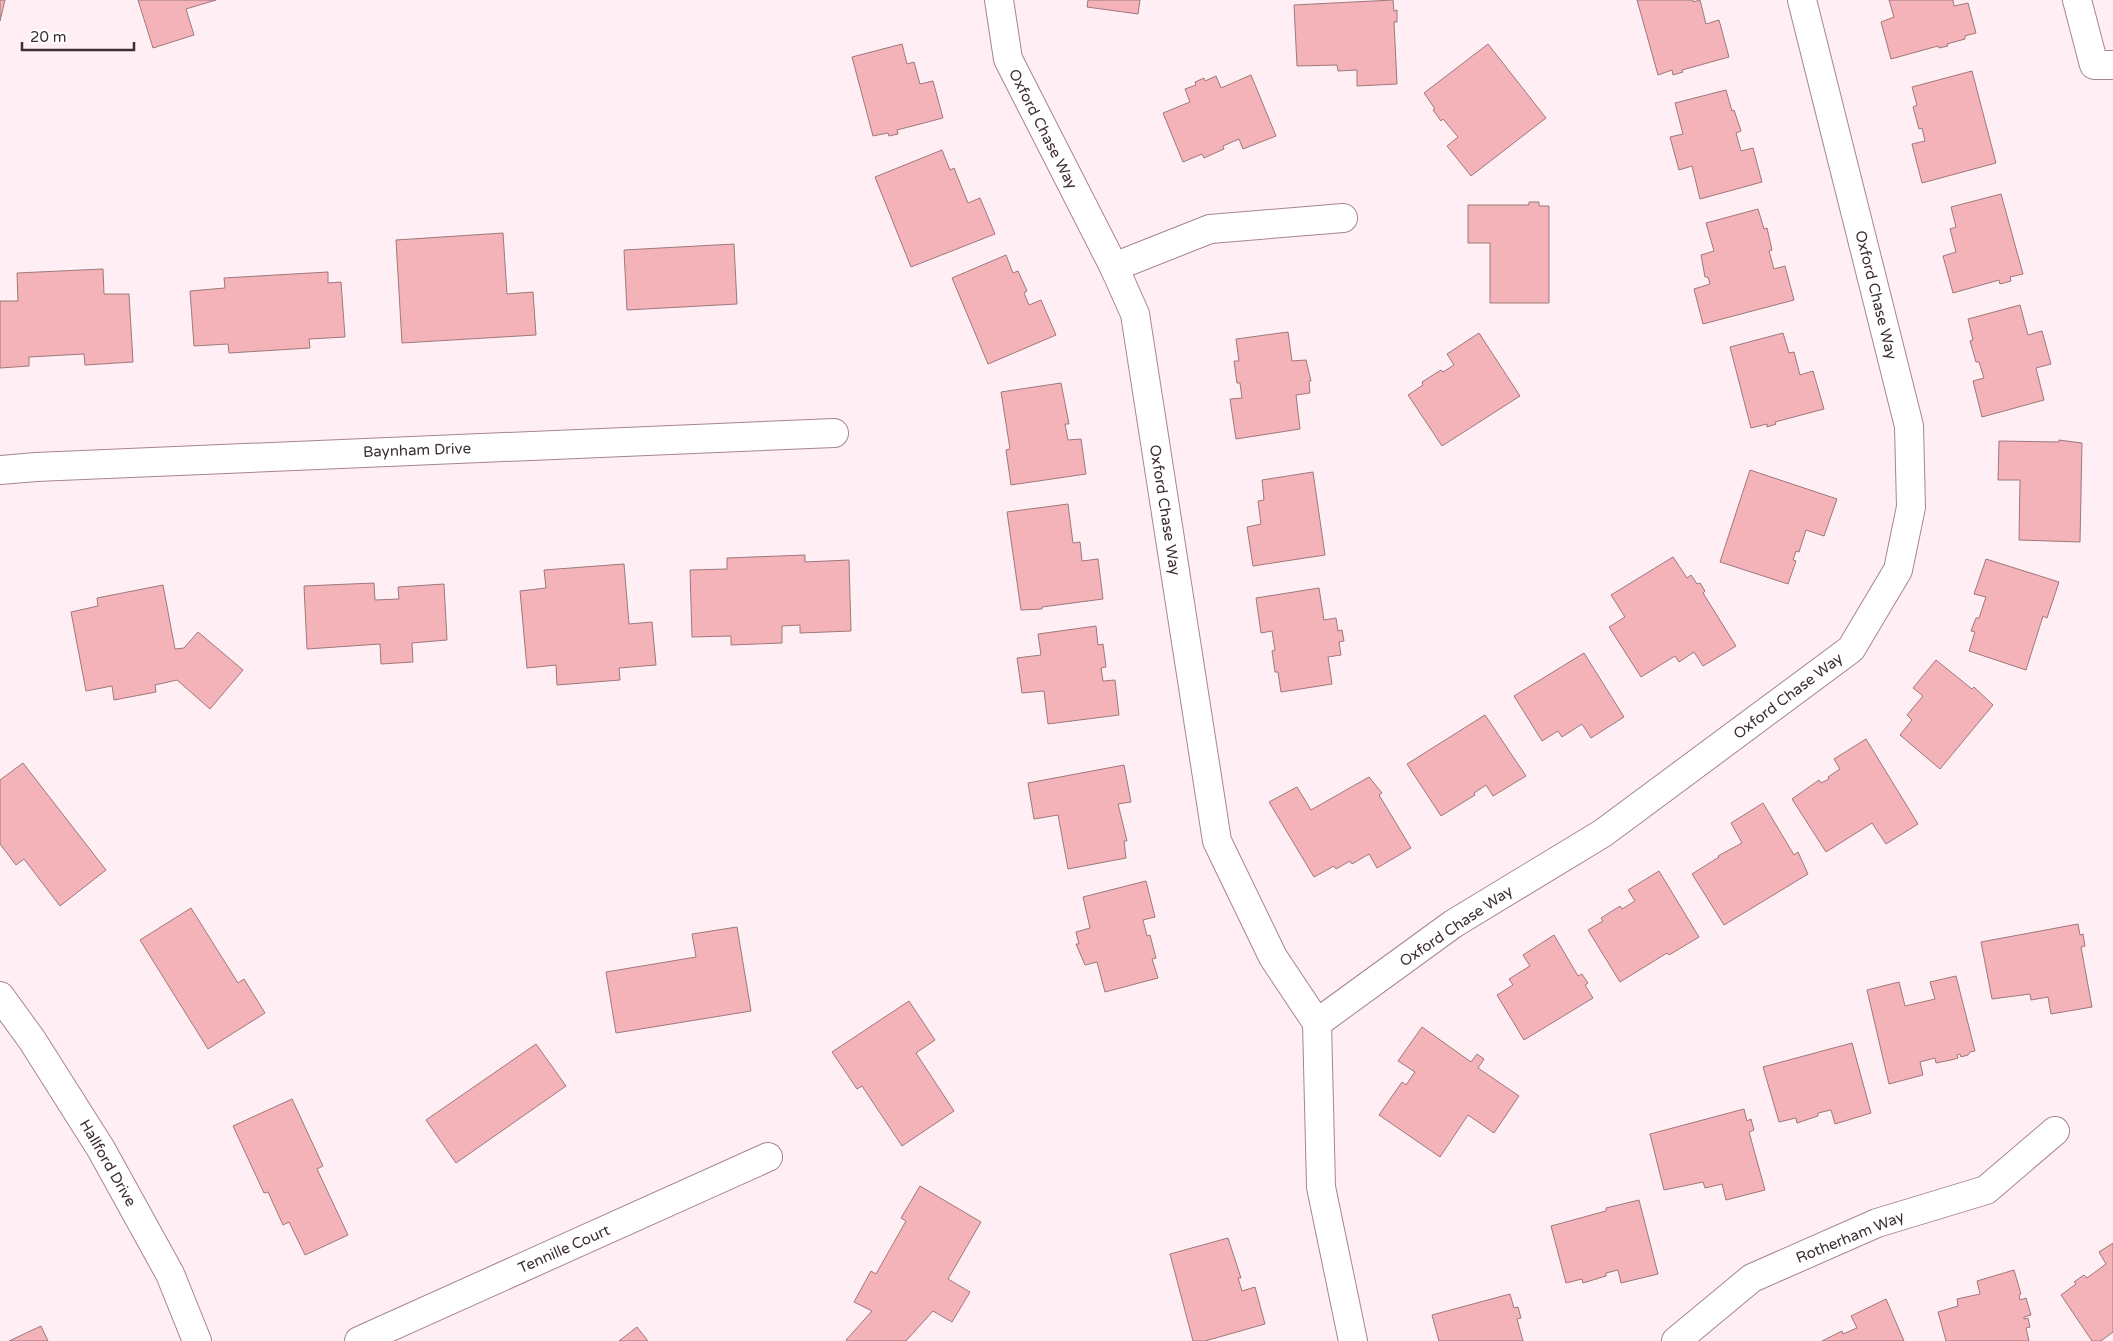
<svg xmlns="http://www.w3.org/2000/svg" width="2113" height="1341" font-family="'Varela Round',sans-serif">
	<style>
		.building { fill: #f3b3b8; stroke: #9e787b }
		.lines { fill: none; stroke-linecap: round; stroke-linejoin: round }
		.minor-casing { stroke: #a78492; stroke-width: 30 }
		.minor { stroke: #fff; stroke-width: 28 }
		.labels { text-anchor: middle; dominant-baseline: central; stroke-width: 4.5; stroke-linejoin: round; paint-order: stroke }
		.street-label { font-size: 15px; fill: #3d2e34; stroke: #fff }
	</style>
	<rect width="100%" height="100%" fill="#ffeff5"/>
	<!-- building -->
	<g class="building">
		<polygon points="0,0 5,0 0,21"/>
		<polygon points="138,0 216,0 186,9 194,35 153,48"/>
		<polygon points="1088,0 1140,0 1138,14 1087,7"/>
		<polygon points="1393,0 1394,11 1397,10 1397,22 1394,22 1397,84 1357,86 1357,70 1338,71 1337,65 1297,66 1294,5"/>
		<polygon points="1637,0 1693,0 1693,2 1700,0 1706,24 1719,20 1729,57 1682,70 1683,72 1673,75 1672,70 1658,75"/>
		<polygon points="1889,0 1953,0 1954,6 1968,3 1976,33 1965,36 1965,39 1947,44 1948,46 1939,48 1938,46 1891,59 1881,22 1894,17"/>
		<polygon points="902,44 907,64 914,62 920,84 933,81 943,118 897,130 898,134 889,136 888,133 873,136 852,57"/>
		<polygon points="1488,44 1546,118 1471,176 1447,146 1458,137 1443,119 1441,121 1433,110 1435,109 1424,93"/>
		<polygon points="1972,71 1996,163 1922,183 1912,144 1925,141 1922,128 1919,129 1913,107 1917,105 1912,87"/>
		<polygon points="1251,75 1276,136 1243,149 1239,139 1223,146 1224,149 1204,158 1202,154 1183,162 1163,113 1190,102 1185,89 1196,85 1195,82 1204,78 1205,81 1216,76 1221,88"/>
		<polygon points="1726,90 1732,111 1734,110 1741,131 1736,133 1741,151 1753,148 1762,182 1700,199 1692,166 1679,170 1670,137 1683,134 1675,103"/>
		<polygon points="942,150 950,170 954,168 968,203 980,198 995,234 911,267 875,177"/>
		<polygon points="2001,194 2023,274 2010,277 2011,281 2000,284 1999,280 1953,293 1943,256 1956,252 1950,229 1956,227 1951,207"/>
		<polygon points="1529,202 1539,202 1539,206 1549,206 1549,303 1490,303 1490,243 1468,243 1468,205 1529,205"/>
		<polygon points="1758,209 1764,229 1767,228 1772,250 1769,251 1774,269 1785,266 1794,300 1703,324 1694,289 1710,284 1708,277 1705,277 1701,255 1714,251 1706,223"/>
		<polygon points="503,233 507,294 533,292 536,335 402,343 396,240"/>
		<polygon points="734,244 737,304 627,310 624,250"/>
		<polygon points="1006,255 1013,273 1018,271 1027,291 1024,293 1029,305 1041,300 1056,335 988,364 952,278"/>
		<polygon points="103,269 104,294 129,294 133,362 85,365 84,354 29,357 29,366 0,368 0,301 18,301 17,273"/>
		<polygon points="328,272 328,283 341,282 345,337 309,339 310,348 229,353 228,344 194,346 190,291 225,288 224,278"/>
		<polygon points="2020,305 2028,335 2042,331 2051,364 2036,368 2044,400 1982,417 1973,381 1984,378 1979,362 1976,362 1970,341 1973,340 1968,319"/>
		<polygon points="1288,332 1292,361 1306,360 1311,381 1309,381 1310,393 1296,395 1300,429 1236,439 1230,399 1242,398 1240,383 1237,383 1234,361 1239,361 1236,339"/>
		<polygon points="1479,333 1520,396 1442,446 1408,395 1423,385 1422,382 1441,370 1443,372 1454,365 1447,354"/>
		<polygon points="1783,333 1789,353 1794,352 1800,375 1813,371 1824,409 1775,422 1776,424 1767,427 1767,424 1751,428 1730,347"/>
		<polygon points="1061,383 1069,424 1065,424 1068,440 1081,439 1086,474 1011,485 1006,450 1010,449 1001,392"/>
		<polygon points="2059,440 2082,443 2080,542 2019,540 2020,480 1998,480 1999,441 2059,442"/>
		<polygon points="1750,470 1837,499 1824,536 1806,530 1799,552 1796,551 1793,560 1796,561 1788,584 1720,562"/>
		<polygon points="1313,472 1325,555 1253,566 1247,527 1261,524 1258,501 1264,500 1262,480"/>
		<polygon points="1068,504 1073,543 1080,542 1082,561 1098,559 1103,599 1042,607 1042,609 1021,610 1007,512"/>
		<polygon points="805,555 805,562 849,560 851,631 800,633 800,625 782,626 782,643 731,645 731,636 692,637 690,570 727,569 727,558"/>
		<polygon points="1673,557 1687,578 1691,575 1697,584 1700,583 1705,591 1703,593 1736,646 1703,666 1694,652 1679,662 1675,656 1641,677 1609,627 1625,617 1611,595"/>
		<polygon points="1986,559 2059,582 2047,618 2043,616 2026,670 1969,651 1975,632 1971,631 1976,618 1979,618 1986,597 1974,594"/>
		<polygon points="624,564 629,624 652,622 656,665 619,668 620,680 557,685 556,665 527,668 520,591 546,588 544,570"/>
		<polygon points="374,583 375,600 399,599 398,587 444,584 447,640 412,643 413,662 381,664 380,644 307,649 304,586"/>
		<polygon points="163,585 175,649 184,648 198,632 243,670 210,709 177,680 155,685 156,692 114,700 112,686 86,691 71,612 98,606 97,598"/>
		<polygon points="1319,588 1324,620 1336,618 1338,631 1342,630 1344,641 1339,642 1341,655 1328,657 1332,684 1281,692 1278,672 1275,672 1272,651 1275,650 1272,631 1261,633 1256,598"/>
		<polygon points="1096,626 1098,645 1103,644 1106,667 1101,668 1103,681 1115,680 1119,715 1048,724 1044,691 1022,693 1017,658 1041,655 1038,634"/>
		<polygon points="1584,653 1624,717 1591,738 1582,724 1562,737 1558,731 1542,741 1514,696"/>
		<polygon points="1936,660 1972,689 1974,687 1993,705 1940,769 1900,735 1912,720 1907,715 1923,696 1913,688"/>
		<polygon points="1485,715 1526,776 1493,796 1486,785 1474,793 1475,795 1441,816 1407,764"/>
		<polygon points="1866,739 1918,824 1886,844 1872,823 1826,852 1792,799 1819,780 1821,783 1829,779 1828,777 1840,769 1834,759"/>
		<polygon points="23,763 106,870 60,906 24,859 16,865 0,844 0,780"/>
		<polygon points="1124,765 1131,802 1118,804 1127,841 1124,841 1126,858 1068,869 1058,815 1034,819 1028,783"/>
		<polygon points="1369,777 1382,793 1379,795 1411,848 1377,868 1369,854 1352,864 1350,861 1336,869 1334,866 1314,877 1269,802 1297,787 1311,810"/>
		<polygon points="1763,803 1794,855 1798,852 1808,874 1724,925 1692,874 1719,857 1718,856 1742,843 1731,823"/>
		<polygon points="1659,871 1699,937 1669,955 1667,953 1620,982 1588,930 1603,921 1601,918 1620,906 1622,909 1635,901 1628,890"/>
		<polygon points="1146,881 1155,917 1143,920 1147,936 1150,935 1156,958 1152,959 1158,978 1105,992 1097,962 1085,965 1076,944 1079,944 1076,932 1090,928 1083,897"/>
		<polygon points="191,908 238,983 244,979 265,1013 208,1049 140,940"/>
		<polygon points="2078,924 2080,935 2083,934 2085,946 2081,947 2092,1007 2051,1014 2048,997 2031,1000 2030,994 1992,999 1981,942"/>
		<polygon points="737,927 751,1011 616,1033 606,972 696,957 692,934"/>
		<polygon points="1554,935 1578,976 1582,974 1588,983 1585,985 1593,998 1524,1040 1497,995 1513,985 1509,979 1530,966 1523,955"/>
		<polygon points="1956,976 1975,1051 1970,1052 1968,1055 1961,1057 1960,1054 1957,1055 1958,1058 1951,1060 1936,1063 1935,1058 1920,1062 1923,1075 1889,1084 1867,990 1899,982 1905,1006 1935,999 1930,982"/>
		<polygon points="909,1001 935,1040 916,1053 954,1111 902,1146 862,1086 857,1089 832,1052"/>
		<polygon points="1422,1027 1471,1062 1477,1054 1484,1059 1478,1068 1519,1096 1494,1133 1468,1115 1440,1157 1379,1115 1402,1082 1406,1085 1415,1072 1398,1061"/>
		<polygon points="1852,1043 1871,1113 1835,1124 1831,1110 1818,1113 1818,1116 1797,1123 1796,1118 1779,1122 1763,1067"/>
		<polygon points="536,1044 566,1086 456,1163 426,1120"/>
		<polygon points="292,1099 323,1166 317,1169 348,1235 305,1255 289,1222 283,1225 268,1192 264,1193 233,1126"/>
		<polygon points="1744,1109 1747,1121 1751,1119 1754,1130 1749,1132 1765,1190 1726,1200 1722,1184 1705,1188 1703,1182 1664,1190 1650,1134"/>
		<polygon points="920,1186 981,1222 948,1279 970,1292 952,1322 933,1311 906,1341 847,1341 846,1340 872,1311 854,1302 871,1271 876,1274 906,1221 901,1218"/>
		<polygon points="1639,1200 1658,1274 1621,1283 1618,1270 1606,1273 1606,1276 1583,1283 1582,1279 1566,1283 1551,1226 1606,1211 1606,1208"/>
		<polygon points="1228,1238 1241,1278 1238,1278 1242,1291 1255,1287 1265,1324 1205,1341 1193,1341 1170,1254"/>
		<polygon points="2113,1243 2113,1332 2101,1341 2092,1341 2061,1295 2076,1284 2074,1282 2084,1275 2087,1278 2106,1264 2099,1252"/>
		<polygon points="2014,1270 2021,1294 2019,1295 2020,1300 2026,1298 2031,1315 2024,1317 2024,1319 2028,1318 2030,1327 2026,1328 2029,1341 1946,1341 1938,1312 1958,1306 1957,1299 1980,1294 1977,1281"/>
		<polygon points="1510,1294 1514,1308 1518,1307 1521,1318 1517,1319 1523,1341 1439,1341 1432,1315"/>
		<polygon points="1886,1299 1904,1341 1822,1341 1842,1331 1843,1334 1857,1328 1851,1316"/>
		<polygon points="41,1326 48,1341 9,1341"/>
		<polygon points="637,1327 648,1341 619,1341"/>
	</g>
	<g class="lines">
		<!-- minor casing -->
		<g class="minor-casing">
			<g id="minor">
				<polyline points="999,0 1008,59 1114,267 1135,314 1217,841 1273,957 1317,1023 1321,1187 1353,1341"/>
				<polyline points="2077,0 2094,65 2113,65"/>
				<polyline points="1114,267 1210,229 1343,218"/>
				<polyline points="0,470 36,467 834,433"/>
				<polyline points="0,996 32,1040 101,1149 170,1274 197,1341"/>
				<polyline points="1317,1023 1453,924 1603,833 1851,649 1898,570 1911,507 1909,426 1802,0"/>
				<polyline points="359,1341 768,1157"/>
				<polyline points="1676,1341 1752,1278 1877,1223 1986,1190 2055,1131"/>
			</g>
		</g>
		<!-- minor -->
		<use href="#minor" class="minor"/>
	</g>
	<g class="labels">
		<!-- street labels -->
		<g class="street-label">
			<text transform="translate(1043 129) rotate(63)">Oxford Chase Way</text>
			<text transform="translate(1876 295) rotate(76)">Oxford Chase Way</text>
			<text transform="translate(417 450) rotate(-2)">Baynham Drive</text>
			<text transform="translate(1165 510) rotate(81)">Oxford Chase Way</text>
			<text transform="translate(1788 696) rotate(-37)">Oxford Chase Way</text>
			<text transform="translate(1456 926) rotate(-34)">Oxford Chase Way</text>
			<text transform="translate(108 1163) rotate(60)">Hallford Drive</text>
			<text transform="translate(1850 1237) rotate(-22)">Rotherham Way</text>
			<text transform="translate(564 1249) rotate(-24)">Tennille Court</text>
		</g>
	</g>
	<!-- scale -->
	<path d="M22 42v8h112v-8" fill="none" stroke="#3d2e34" stroke-width="2.5"/>
	<text x="30" y="42" font-size="15" fill="#3d2e34" stroke="#ffffff" stroke-width="4" paint-order="stroke">20 m</text>
</svg>
